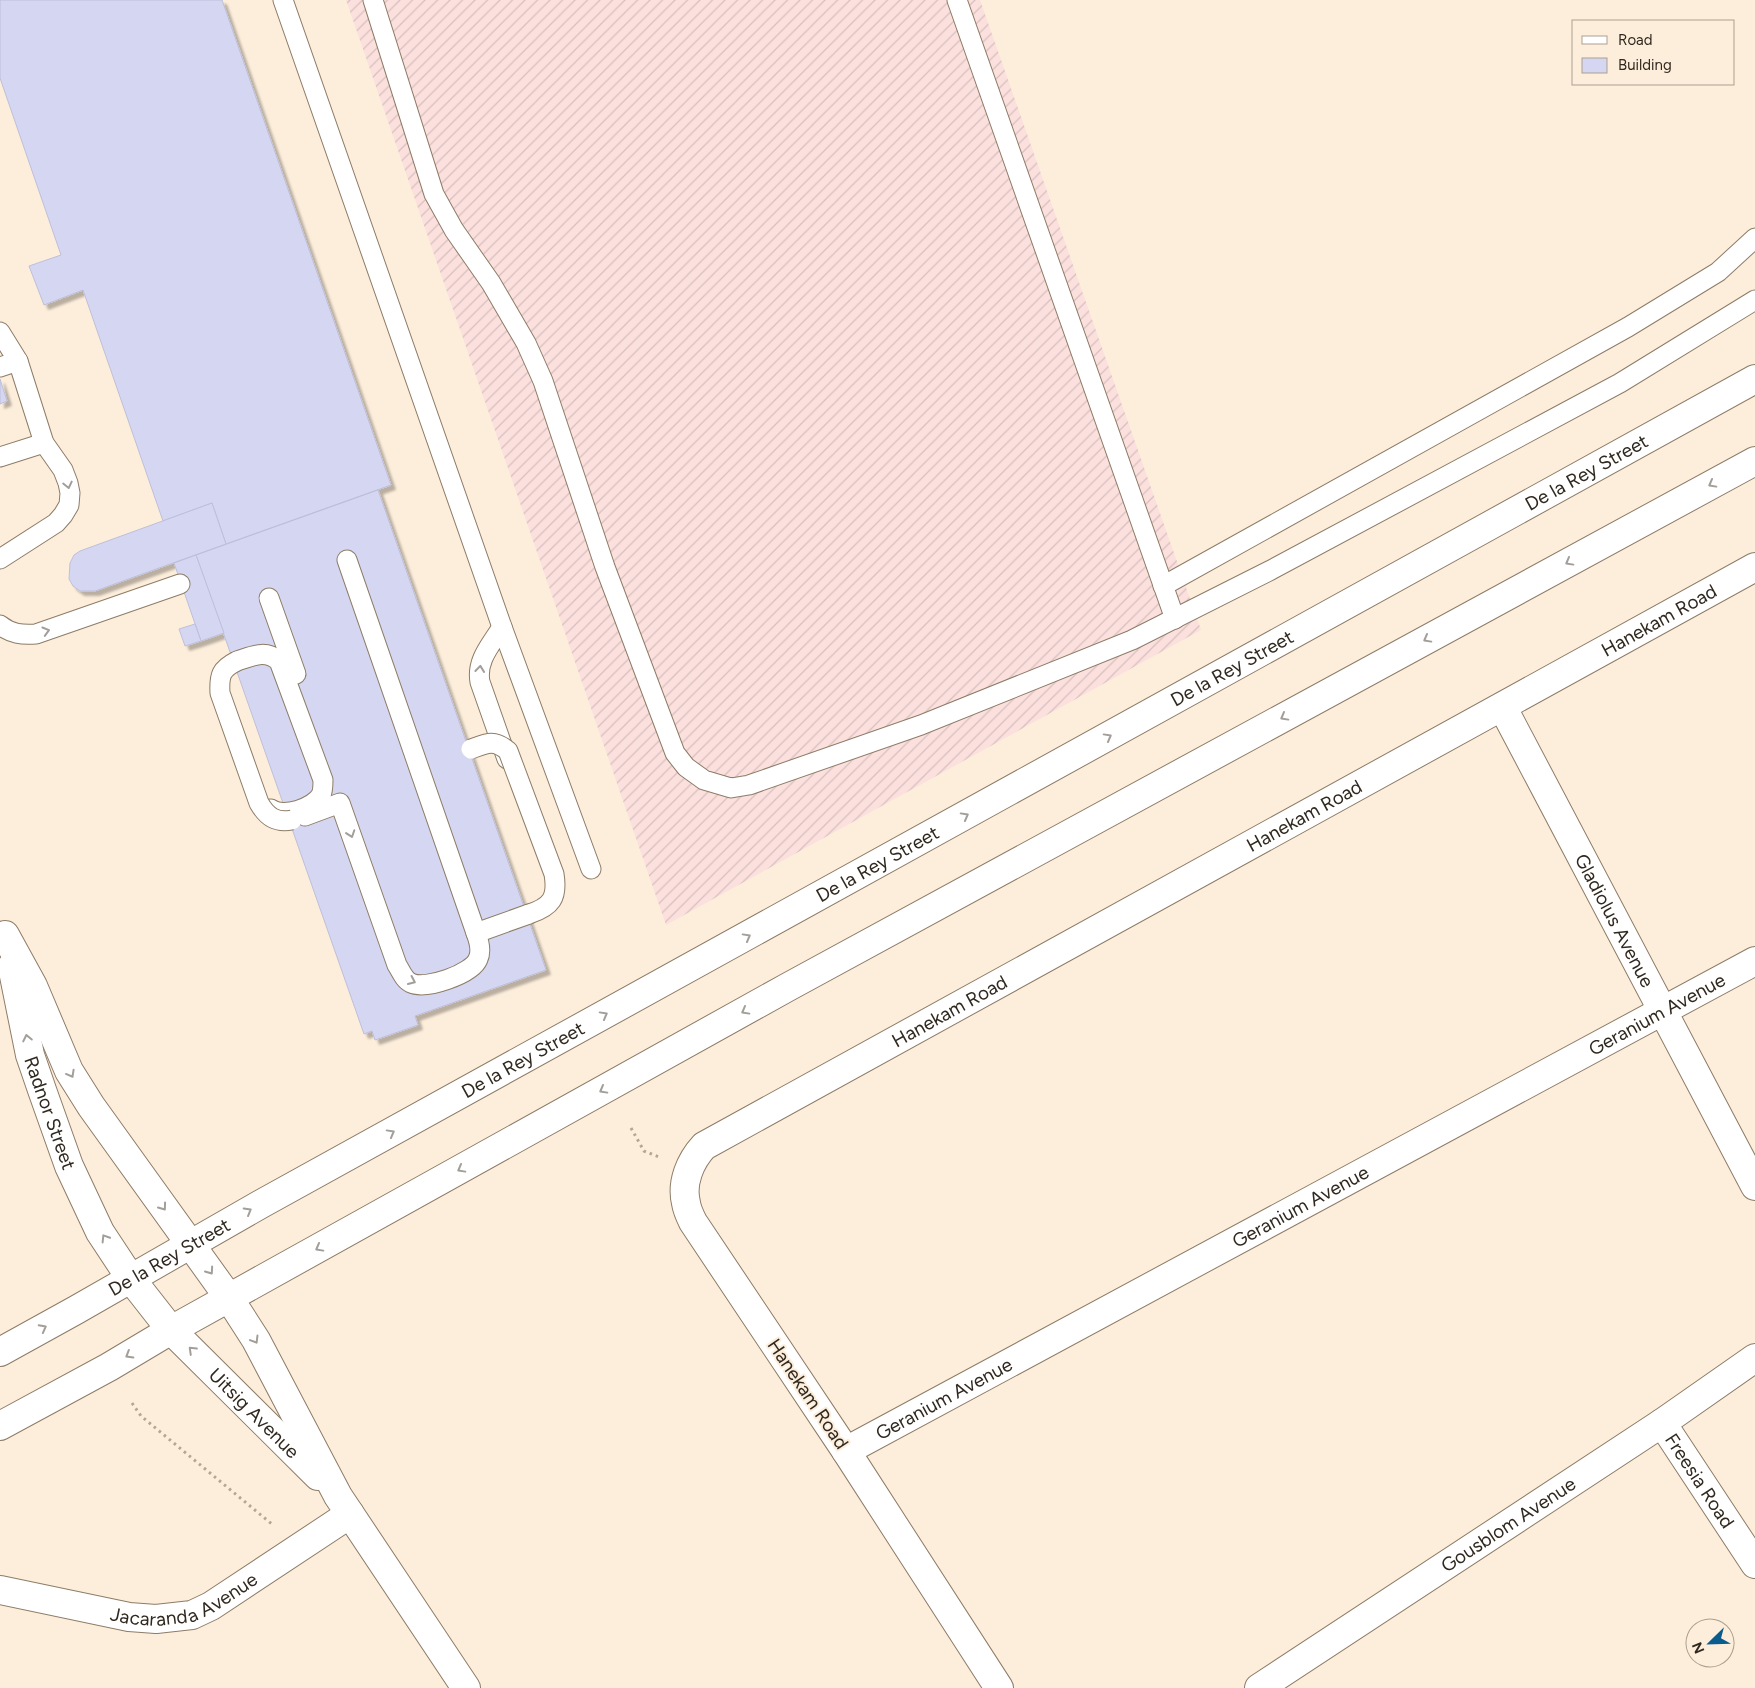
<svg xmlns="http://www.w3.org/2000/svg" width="1755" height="1688" font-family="Figtree,sans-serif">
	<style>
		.industrial { fill: url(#industrial-furrows) }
		.building { fill: #d5d7f2; stroke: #bdbfda; filter: url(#shadow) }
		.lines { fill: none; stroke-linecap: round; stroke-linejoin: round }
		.service-casing { stroke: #8d7c67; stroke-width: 21 }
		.minor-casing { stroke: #8d7c67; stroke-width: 30 }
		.tertiary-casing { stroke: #8d7c67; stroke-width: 30 }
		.secondary-casing { stroke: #8d7c67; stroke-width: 30 }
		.path { stroke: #b2a697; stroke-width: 3; stroke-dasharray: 2.5 4; stroke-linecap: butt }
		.service { stroke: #fff; stroke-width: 19 }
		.minor { stroke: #fff; stroke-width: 28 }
		.tertiary { stroke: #fff; stroke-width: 28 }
		.secondary { stroke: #fff; stroke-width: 28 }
		.service-bridge-casing { stroke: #8d7c67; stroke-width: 21; stroke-linecap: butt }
		.service-bridge { stroke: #fff; stroke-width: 19 }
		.oneway { stroke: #a29f9b }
		.labels { text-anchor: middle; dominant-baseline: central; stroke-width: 4; stroke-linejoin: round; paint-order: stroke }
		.street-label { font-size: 19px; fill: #302920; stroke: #fdeedb }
	</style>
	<defs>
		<pattern id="industrial-furrows" width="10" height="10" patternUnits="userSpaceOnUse" patternTransform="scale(1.25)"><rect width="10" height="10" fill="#fbe0de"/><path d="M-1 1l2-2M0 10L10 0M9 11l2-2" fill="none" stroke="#d7c0be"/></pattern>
		<filter id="shadow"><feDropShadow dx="4.5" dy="4.5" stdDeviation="1" flood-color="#0004"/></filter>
	</defs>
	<rect width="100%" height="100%" fill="#fdeedb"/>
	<!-- industrial -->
	<polygon class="industrial" points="346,0 980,0 1201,630 666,925"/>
	<!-- building -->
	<g class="building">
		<polygon points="0,0 222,0 391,485 226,544 212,503 163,521 83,290 44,305 29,266 61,255 0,78"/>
		<polygon points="0,379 7,401 0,404"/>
		<polygon points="378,490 546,970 415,1016 418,1025 375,1040 372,1031 364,1034 196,555"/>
		<polygon points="212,503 226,544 95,591 80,591 73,586 69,579 70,563 74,555 80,551"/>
		<polygon points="196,555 224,633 201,641 174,563"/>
		<polygon points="195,624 201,641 185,646 179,629"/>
	</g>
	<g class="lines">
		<!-- service casing -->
		<g class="service-casing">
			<g id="service">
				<polyline points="283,0 502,627 591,869"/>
				<polyline points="373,0 434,194 454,230 491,283 526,343 543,381 605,567 675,753 686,767 704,780 731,788 749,785 921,725 1132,640 1271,570 1620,383 1755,300"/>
				<polyline points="957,0 1175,619"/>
				<polyline points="0,332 18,361 0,367"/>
				<polyline points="0,457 44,443"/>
				<polyline points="0,559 56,523 63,515 69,505 70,493 68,483 63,470 44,443 18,361"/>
				<polyline points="347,560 476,933"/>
				<polyline points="1163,586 1628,327 1718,272 1755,238"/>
				<polyline points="269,598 296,674"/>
				<path d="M0,625C11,634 22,635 36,634L180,584"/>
				<path d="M502,627C491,645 476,660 480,682L507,759"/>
				<path d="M237,661C253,656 265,649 279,661L323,780C323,785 323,791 321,795C314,808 283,818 271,809"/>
				<path d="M305,816L340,803L397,965C401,971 404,980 411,983C426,990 472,974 478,959C482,951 479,941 476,933L529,914"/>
			</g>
		</g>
		<!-- minor casing -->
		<g class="minor-casing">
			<g id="minor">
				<path id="s1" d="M1503,708L1755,1186"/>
				<path id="s2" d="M1662,1423L1755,1564"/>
				<path id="s3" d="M846,1451L1755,961"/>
				<path id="s4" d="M0,1590L129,1617L156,1619L192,1615L211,1606L350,1514"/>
				<path id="s5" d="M999,1688L846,1451L693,1222C690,1216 687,1210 686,1203C681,1183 690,1161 704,1146L1755,567"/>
				<path id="s6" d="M1259,1688L1662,1423L1755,1358"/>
			</g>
		</g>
		<!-- tertiary casing -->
		<g class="tertiary-casing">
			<g id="tertiary">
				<polyline points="5,935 33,986 69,1071 91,1106 229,1298 256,1340 338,1496 466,1688"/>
				<path id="s7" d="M12,966L30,1055L42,1090L69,1166L100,1232L131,1279L171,1330L318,1476"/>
			</g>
		</g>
		<!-- secondary casing -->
		<g class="secondary-casing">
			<g id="secondary">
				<path id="s8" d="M0,1352L76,1310L261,1204L1755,379"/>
				<polyline points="0,1426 109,1367 171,1330 788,987 1755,461"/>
			</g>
		</g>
		<!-- path -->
		<g class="path">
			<polyline points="631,1128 644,1151 659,1157"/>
			<polyline points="132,1403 141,1416 273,1525"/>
		</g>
		<!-- service -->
		<use href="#service" class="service"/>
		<!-- minor -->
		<use href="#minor" class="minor"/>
		<!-- tertiary -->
		<use href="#tertiary" class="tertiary"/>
		<!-- secondary -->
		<use href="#secondary" class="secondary"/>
		<!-- service-bridge casing -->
		<g class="service-bridge-casing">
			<g id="service-bridge">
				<path d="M237,661C221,669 219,675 220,693L259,803C267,817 276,823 292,820"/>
				<path d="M471,749C487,743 494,739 508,751L554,874C558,898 551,907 529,914"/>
			</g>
		</g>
		<!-- service-bridge -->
		<use href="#service-bridge" class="service-bridge"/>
	</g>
	<!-- one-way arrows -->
	<defs><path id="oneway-chevron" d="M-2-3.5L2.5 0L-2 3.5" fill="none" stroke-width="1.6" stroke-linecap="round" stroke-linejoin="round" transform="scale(1.25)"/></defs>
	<g class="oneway">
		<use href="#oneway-chevron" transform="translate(1712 484) rotate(151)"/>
		<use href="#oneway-chevron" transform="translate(68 485) rotate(77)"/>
		<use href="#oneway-chevron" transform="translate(1569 562) rotate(151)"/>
		<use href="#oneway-chevron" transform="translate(46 631) rotate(-16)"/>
		<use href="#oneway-chevron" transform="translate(1427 639) rotate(151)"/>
		<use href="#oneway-chevron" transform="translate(480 669) rotate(-84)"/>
		<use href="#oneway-chevron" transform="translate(1284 717) rotate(151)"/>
		<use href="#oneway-chevron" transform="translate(1108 737) rotate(-29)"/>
		<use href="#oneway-chevron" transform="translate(965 816) rotate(-29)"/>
		<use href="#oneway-chevron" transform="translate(351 834) rotate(71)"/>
		<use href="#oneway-chevron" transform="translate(747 937) rotate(-29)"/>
		<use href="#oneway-chevron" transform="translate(412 981) rotate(25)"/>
		<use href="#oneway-chevron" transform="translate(745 1011) rotate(151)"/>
		<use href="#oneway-chevron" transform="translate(604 1015) rotate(-29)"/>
		<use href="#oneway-chevron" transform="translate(27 1038) rotate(-102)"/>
		<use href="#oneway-chevron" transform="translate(71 1074) rotate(61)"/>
		<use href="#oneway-chevron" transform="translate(603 1090) rotate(151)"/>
		<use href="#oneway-chevron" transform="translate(391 1133) rotate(-29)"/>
		<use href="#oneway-chevron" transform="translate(461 1169) rotate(151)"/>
		<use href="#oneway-chevron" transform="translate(163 1207) rotate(54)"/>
		<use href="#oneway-chevron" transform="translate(248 1211) rotate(-30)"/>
		<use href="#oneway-chevron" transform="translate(105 1238) rotate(-122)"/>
		<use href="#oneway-chevron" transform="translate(319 1248) rotate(151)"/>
		<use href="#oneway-chevron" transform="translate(210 1271) rotate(55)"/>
		<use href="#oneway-chevron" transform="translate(43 1328) rotate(-28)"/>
		<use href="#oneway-chevron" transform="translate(255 1340) rotate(59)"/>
		<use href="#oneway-chevron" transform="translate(192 1350) rotate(-136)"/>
		<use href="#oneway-chevron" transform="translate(129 1355) rotate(149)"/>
	</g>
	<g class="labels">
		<!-- street labels -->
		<g class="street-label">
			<text stroke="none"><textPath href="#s8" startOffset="1814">De la Rey Street</textPath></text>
			<text stroke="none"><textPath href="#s5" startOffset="1730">Hanekam Road</textPath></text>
			<text stroke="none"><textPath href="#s8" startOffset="1409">De la Rey Street</textPath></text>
			<text stroke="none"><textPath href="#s5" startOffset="1325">Hanekam Road</textPath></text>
			<text stroke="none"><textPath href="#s8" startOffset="1004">De la Rey Street</textPath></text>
			<text stroke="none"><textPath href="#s1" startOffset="240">Gladiolus Avenue</textPath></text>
			<text stroke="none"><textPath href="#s5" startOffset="920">Hanekam Road</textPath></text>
			<text stroke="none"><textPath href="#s3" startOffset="921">Geranium Avenue</textPath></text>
			<text stroke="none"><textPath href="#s8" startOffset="599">De la Rey Street</textPath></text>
			<text stroke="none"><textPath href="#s7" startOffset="152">Radnor Street</textPath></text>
			<text stroke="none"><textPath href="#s3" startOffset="516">Geranium Avenue</textPath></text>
			<text stroke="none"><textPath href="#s8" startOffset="194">De la Rey Street</textPath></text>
			<text transform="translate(808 1394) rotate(56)">Hanekam Road</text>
			<text stroke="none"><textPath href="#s3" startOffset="111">Geranium Avenue</textPath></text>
			<text stroke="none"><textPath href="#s7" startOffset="520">Uitsig Avenue</textPath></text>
			<text stroke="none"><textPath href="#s2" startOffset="69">Freesia Road</textPath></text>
			<text stroke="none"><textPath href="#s6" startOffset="298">Gousblom Avenue</textPath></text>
			<text stroke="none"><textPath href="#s4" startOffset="191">Jacaranda Avenue</textPath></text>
		</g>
	</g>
	<!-- legend -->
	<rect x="1572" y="20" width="162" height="65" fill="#fdeedb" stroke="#ab9f90"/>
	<rect x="1582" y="36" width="25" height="8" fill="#ffffff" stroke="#ab9f90"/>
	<text x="1618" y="45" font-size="15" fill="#302920">Road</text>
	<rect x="1582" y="58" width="25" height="15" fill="#d5d7f2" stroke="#ab9f90"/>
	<text x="1618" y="70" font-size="15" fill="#302920">Building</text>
	<!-- north arrow -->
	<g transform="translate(1710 1643) rotate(247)"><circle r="24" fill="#fdeedb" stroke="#ab9f90"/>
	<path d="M0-4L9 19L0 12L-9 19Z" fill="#095c8e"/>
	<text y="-8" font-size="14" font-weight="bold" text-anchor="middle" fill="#302920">N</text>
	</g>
</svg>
